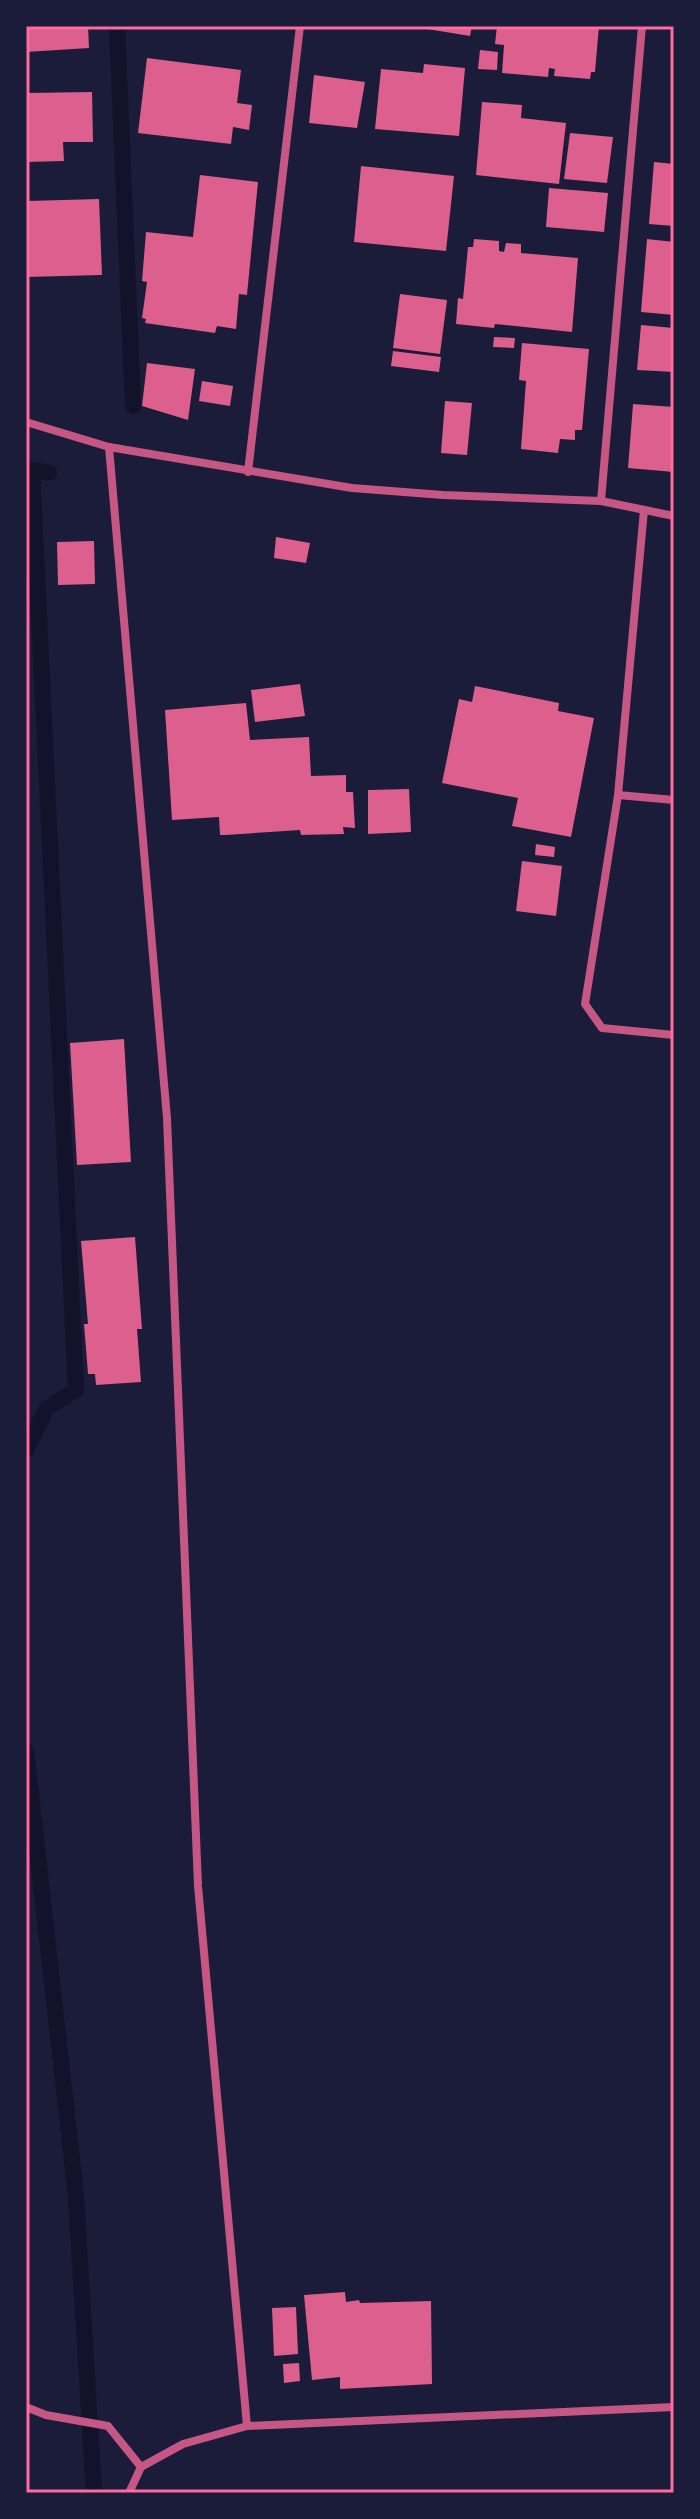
<svg xmlns="http://www.w3.org/2000/svg" width="700" height="2519" font-family="'Noto Sans',sans-serif">
	<style>
		.lines { fill: none; stroke-linecap: round; stroke-linejoin: round }
		.stream { stroke: #12122b; stroke-width: 16 }
		.building { fill: #dd5f8e }
		.minor { stroke: #c65784; stroke-width: 8 }
		.neatline { fill: none; stroke: #ff6b9d; stroke-width: 3 }
	</style>
	<rect width="100%" height="100%" fill="#1b1b3a"/>
	<g class="lines">
		<!-- stream -->
		<g class="stream">
			<polyline points="117,26 133,406"/>
			<polyline points="26,1450 47,1408 76,1390 32,470 49,473"/>
			<polyline points="26,1751 76,2196 94,2493"/>
		</g>
	</g>
	<!-- building -->
	<g class="building">
		<polygon points="26,26 88,26 89,48 26,52"/>
		<polygon points="409,26 472,26 470,36"/>
		<polygon points="497,26 599,26 595,72 591,72 590,79 554,76 555,69 549,68 548,77 502,73 504,45 495,44"/>
		<polygon points="480,50 498,52 497,70 478,69"/>
		<polygon points="147,58 241,70 237,103 252,105 249,130 233,127 231,144 138,133"/>
		<polygon points="424,64 465,68 459,136 375,129 381,69 423,73"/>
		<polygon points="314,75 365,82 357,128 309,123"/>
		<polygon points="92,92 93,142 63,142 64,161 26,162 26,93"/>
		<polygon points="482,102 522,105 521,118 566,123 559,184 476,175"/>
		<polygon points="570,133 613,137 607,183 564,179"/>
		<polygon points="654,162 674,164 674,226 649,224"/>
		<polygon points="361,166 454,176 446,251 354,242"/>
		<polygon points="200,175 258,182 247,295 239,294 236,329 217,326 215,333 145,323 146,319 142,318 147,282 142,281 146,232 193,237"/>
		<polygon points="549,188 608,193 604,232 546,227"/>
		<polygon points="99,199 102,275 26,277 27,201"/>
		<polygon points="474,239 499,241 499,251 504,252 506,243 521,244 521,253 578,258 572,332 495,324 494,328 456,324 458,298 463,299 468,247 473,247"/>
		<polygon points="647,239 674,242 674,315 641,312"/>
		<polygon points="400,294 447,300 440,354 393,348"/>
		<polygon points="641,325 674,328 674,372 637,370"/>
		<polygon points="494,337 515,338 514,348 493,347"/>
		<polygon points="522,343 589,349 582,430 575,430 575,440 560,439 558,453 521,449 526,381 519,380"/>
		<polygon points="393,351 441,357 439,372 391,366"/>
		<polygon points="147,363 195,369 188,420 142,406"/>
		<polygon points="202,381 233,386 230,406 199,401"/>
		<polygon points="445,401 472,403 467,455 441,453"/>
		<polygon points="633,404 674,407 674,472 628,468"/>
		<polygon points="276,537 310,543 306,563 274,558"/>
		<polygon points="94,541 95,584 58,585 57,542"/>
		<polygon points="300,684 305,716 255,722 251,690"/>
		<polygon points="475,686 559,703 558,711 594,718 571,837 512,826 518,798 442,783 459,699 472,702"/>
		<polygon points="246,703 250,740 309,737 311,776 346,775 346,792 353,792 355,828 343,827 344,834 301,835 300,830 226,835 220,835 219,817 172,820 165,710"/>
		<polygon points="409,789 411,832 368,834 368,790"/>
		<polygon points="536,844 555,847 554,857 535,855"/>
		<polygon points="522,861 562,866 556,916 516,911"/>
		<polygon points="124,1039 131,1162 77,1165 70,1043"/>
		<polygon points="135,1237 142,1329 137,1329 141,1382 96,1385 95,1374 88,1374 84,1324 88,1324 81,1241"/>
		<polygon points="345,2292 346,2302 359,2300 360,2303 431,2301 432,2384 340,2389 340,2377 312,2380 304,2295"/>
		<polygon points="296,2307 298,2354 274,2356 272,2308"/>
		<polygon points="299,2363 300,2381 284,2383 283,2364"/>
	</g>
	<g class="lines">
		<!-- minor -->
		<g class="minor">
			<polyline points="26,422 109,447 352,488 443,495 601,501 674,516"/>
			<polyline points="109,447 167,1118 198,1886 247,2426 183,2444 141,2467 129,2493"/>
			<polyline points="248,472 300,26"/>
			<polyline points="601,501 642,26"/>
			<polyline points="644,510 618,795 585,1004 602,1028 674,1035"/>
			<polyline points="618,795 674,800"/>
			<polyline points="26,2407 46,2415 108,2426 141,2467"/>
			<polyline points="247,2426 674,2407"/>
		</g>
	</g>
	<!-- border -->
	<rect width="700" height="2519" fill="none" stroke="#1b1b3a" stroke-width="56"/>
	<rect x="28" y="28" width="644" height="2463" class="neatline"/>
</svg>
